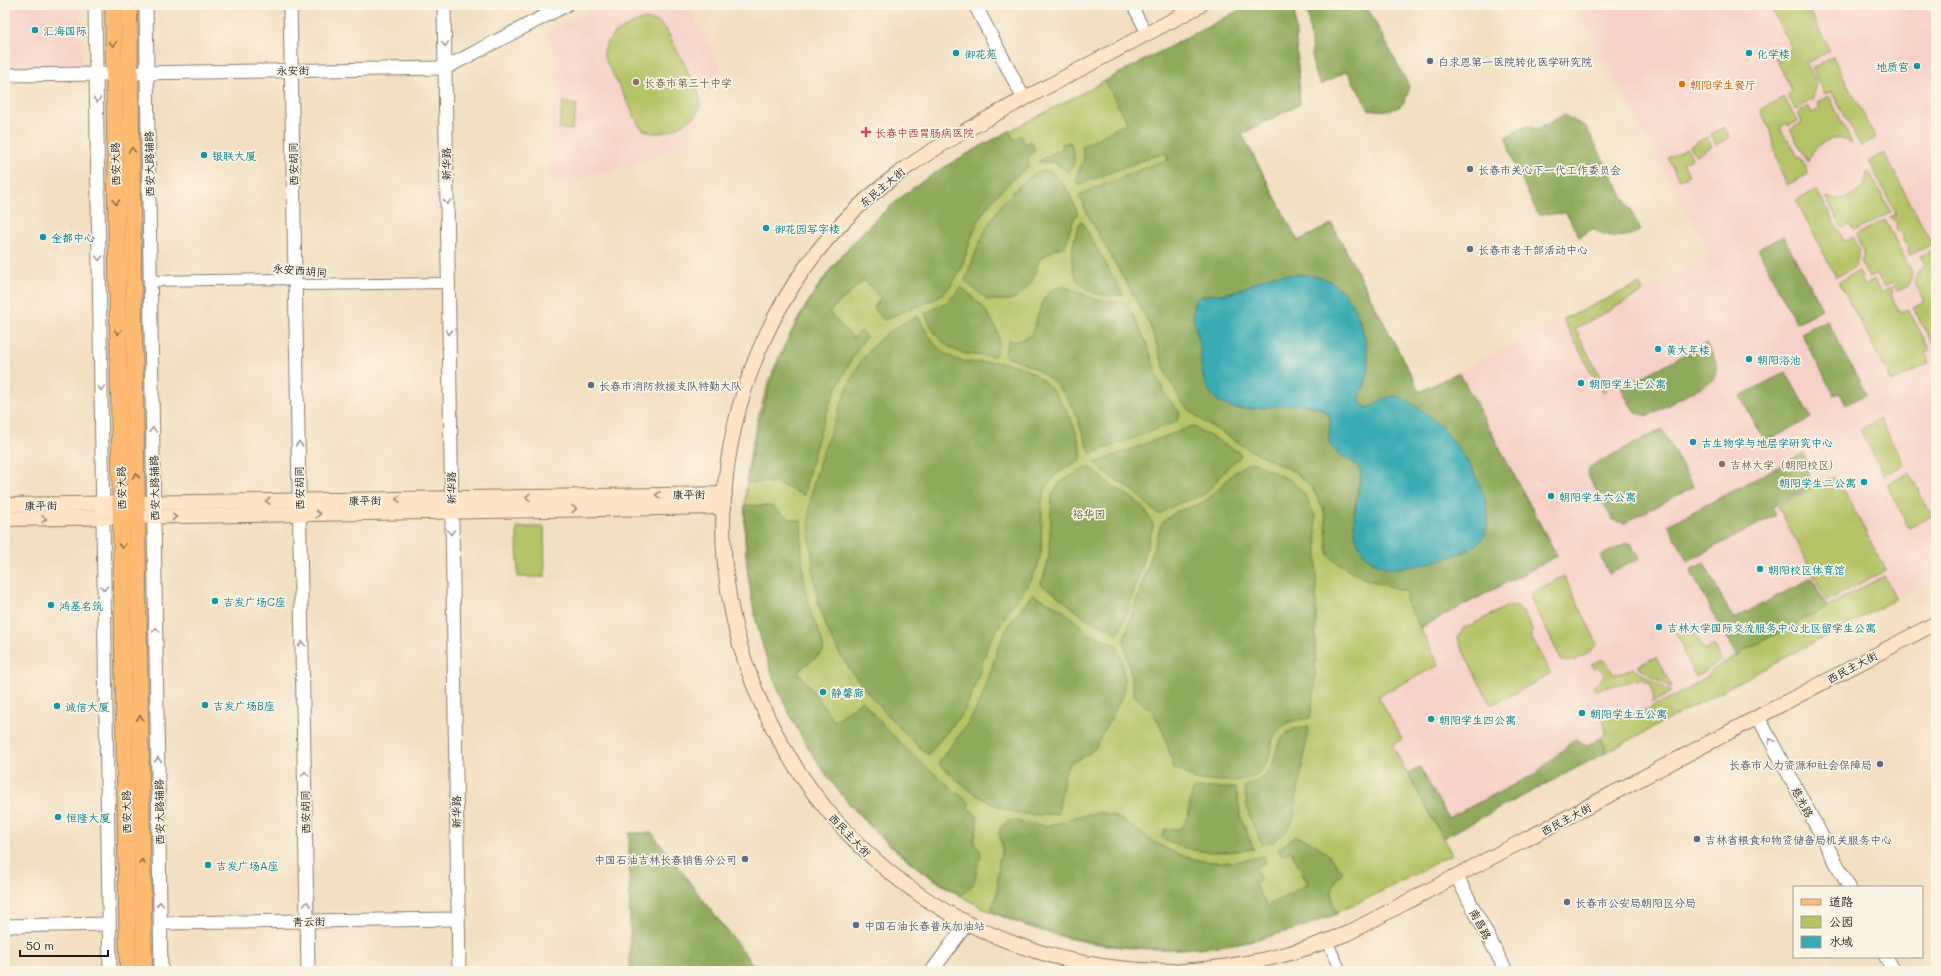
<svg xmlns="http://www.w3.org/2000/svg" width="1941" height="976" font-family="Mali,'LXGW WenKai TC',sans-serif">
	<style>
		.built { fill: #f7d1c9 }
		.green { fill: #b6c467; stroke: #697042 }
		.forest { fill: #90aa5c; stroke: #56633c; fill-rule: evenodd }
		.water { fill: #39abb2; stroke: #2a6467 }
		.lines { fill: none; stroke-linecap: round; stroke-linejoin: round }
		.minor-casing { stroke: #887e6e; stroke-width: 12 }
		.tertiary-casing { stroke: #887e6e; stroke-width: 15 }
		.secondary-casing { stroke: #887e6e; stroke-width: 16 }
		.primary-casing { stroke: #887e6e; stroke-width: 18 }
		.minor { stroke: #fff; stroke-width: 10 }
		.tertiary { stroke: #fff; stroke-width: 13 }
		.secondary { stroke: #ffe4c6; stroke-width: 14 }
		.primary { stroke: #ffbb71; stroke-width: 16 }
		.oneway { stroke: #8e6c46 }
		.oneway2 { stroke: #999 }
		.oneway3 { stroke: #998a7a }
		.culture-dot { fill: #0f9aa8; stroke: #fcf5e5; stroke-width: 1.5 }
		.service-dot { fill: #5c6f8a; stroke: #fcf5e5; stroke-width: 1.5 }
		.education-dot { fill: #8d6e63; stroke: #fcf5e5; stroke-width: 1.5 }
		.food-dot { fill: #e8710a; stroke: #fcf5e5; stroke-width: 1.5 }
		.health-dot { fill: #e0444e; stroke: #fcf5e5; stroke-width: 1.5 }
		.labels { text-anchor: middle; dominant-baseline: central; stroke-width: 3.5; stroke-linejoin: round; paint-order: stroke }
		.culture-label { font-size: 11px; fill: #0d838f; stroke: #fcf5e5; text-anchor: start }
		.service-label { font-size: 11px; fill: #4e5e75; stroke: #fcf5e5; text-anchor: start }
		.street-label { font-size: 11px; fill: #1c1c1c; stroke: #fcf5e5 }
		.education-label { font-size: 11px; fill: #785e54; stroke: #fcf5e5; text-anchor: start }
		.food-label { font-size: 11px; fill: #c56008; stroke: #fcf5e5; text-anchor: start }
		.health-label { font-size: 11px; fill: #be3a42; stroke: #fcf5e5; text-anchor: start }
		.park-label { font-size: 11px; fill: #525736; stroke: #fcf5e5 }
	</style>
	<rect width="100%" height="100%" fill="#fcf5e5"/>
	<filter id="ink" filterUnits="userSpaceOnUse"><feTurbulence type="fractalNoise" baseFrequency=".025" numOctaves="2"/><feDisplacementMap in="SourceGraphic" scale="8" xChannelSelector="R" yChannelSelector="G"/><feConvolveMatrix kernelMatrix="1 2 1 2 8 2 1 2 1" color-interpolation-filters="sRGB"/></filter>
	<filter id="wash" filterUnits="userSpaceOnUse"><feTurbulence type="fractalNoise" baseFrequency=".012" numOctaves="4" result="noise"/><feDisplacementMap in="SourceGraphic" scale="16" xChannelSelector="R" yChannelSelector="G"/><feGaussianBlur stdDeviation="0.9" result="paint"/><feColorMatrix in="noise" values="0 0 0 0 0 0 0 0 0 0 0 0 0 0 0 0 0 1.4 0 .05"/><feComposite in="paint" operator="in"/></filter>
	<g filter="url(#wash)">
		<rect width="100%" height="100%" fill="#f3dfc1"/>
		<!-- built -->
		<g class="built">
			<polygon points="5,5 81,5 82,65 5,67"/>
			<polygon points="600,5 688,5 721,69 689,139 648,159 604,173 551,182 549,129 558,95 556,51 547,33"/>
			<polygon points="1573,5 1936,5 1936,578 1443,838 1392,744 1402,739 1378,695 1438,665 1420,628 1557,556 1459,372 1568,315 1640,282 1644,290 1711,255"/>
		</g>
		<!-- green -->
		<g class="green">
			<path d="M1249,5H1294L1300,104L1242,134L1298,241L1332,224L1420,392L1459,372L1557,556L1420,628L1439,665L1378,696L1402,739L1392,745L1452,854C1361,903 1289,945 1182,949C820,963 611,536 841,256C902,183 981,146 1063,103C1125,70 1187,38 1249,5Z"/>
			<polygon points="1769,5 1806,5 1830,51 1806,63 1817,84 1812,100 1795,109 1788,95 1793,92 1775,57 1792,48"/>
			<path d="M645,19L658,22L666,29L698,91C702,101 700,109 694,117C678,128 657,141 640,127L604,57C602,35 628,25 645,19Z"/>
			<polygon points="1833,57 1876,138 1861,146 1831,91 1825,94 1812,68"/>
			<path d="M1829,96L1852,143C1834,132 1814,143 1808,162L1790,129L1802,123L1797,113L1808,106L1812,113L1820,109L1817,102Z"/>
			<polygon points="1784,97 1797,121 1788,126 1787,123 1780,127 1786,140 1788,139 1798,157 1800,156 1807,169 1808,174 1787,185 1780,170 1769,127 1760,110"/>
			<polygon points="563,102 577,105 572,130 559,128"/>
			<polygon points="1724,127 1730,137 1716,145 1711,134"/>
			<polygon points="1707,137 1712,146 1696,156 1690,146"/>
			<polygon points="1687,148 1692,158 1683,163 1689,175 1679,180 1668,158"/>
			<polygon points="1884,153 1932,244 1910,255 1908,252 1909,246 1904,243 1903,235 1896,228 1897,223 1890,217 1896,214 1869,161"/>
			<path d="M1867,173L1870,174L1891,212L1855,231L1850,224L1842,228L1826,197C1845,203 1865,194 1867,173Z"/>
			<polygon points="1815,190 1819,194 1844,241 1853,237 1860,250 1855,267 1836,277 1796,200"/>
			<polygon points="1885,220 1912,272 1909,285 1897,291 1892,283 1884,287 1877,274 1869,278 1861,263 1864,251 1856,235"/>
			<polygon points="1935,249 1936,251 1935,348 1913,307 1924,301 1914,282 1918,271 1926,266 1920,256"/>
			<polygon points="1859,271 1863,277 1860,278 1864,286 1874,280 1881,293 1891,288 1893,293 1891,295 1900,313 1908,309 1930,350 1925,353 1930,362 1892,382 1839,282"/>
			<polygon points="1639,284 1643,292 1575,329 1607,390 1602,393 1563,319"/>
			<polygon points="1880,419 1904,464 1884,475 1860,430"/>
			<polygon points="1909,473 1932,516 1909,528 1887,485"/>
			<polygon points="1836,476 1886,570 1827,601 1778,506"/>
			<polygon points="517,527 544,527 545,577 518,577"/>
			<path d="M1564,576L1597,643C1591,653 1575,664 1562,661L1530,597L1533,592Z"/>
			<polygon points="1884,576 1896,599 1607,752 1601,738 1605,735 1604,720 1648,709 1688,689 1709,675 1714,669 1744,651"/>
			<path d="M1510,605C1523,605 1527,621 1533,631L1530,635L1550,672L1549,675L1494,704H1490L1460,645L1458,638L1463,629Z"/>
			<polygon points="1691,625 1704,650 1714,645 1721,660 1696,677 1683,652 1685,649 1674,630 1683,626 1685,629"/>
			<polygon points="1656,657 1672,687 1670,687 1637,666"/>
			<polygon points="1601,660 1606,661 1613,674 1617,674 1633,668 1671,692 1652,703 1654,699 1650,682 1646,683 1644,678 1595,690 1593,687 1605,675 1597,667 1595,669 1591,664"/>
		</g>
		<!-- forest -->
		<g class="forest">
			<path d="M1249,5H1294L1300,104L1242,134L1298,241L1332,224L1420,392L1459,372L1557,556L1420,628L1405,600L1407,592L1362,578L1335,561L1329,555L1327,548L1326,521L1323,508L1312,488L1295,472L1254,452L1201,420L1182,403L1167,376L1150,325L1090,219L1079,196L1081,194L1155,164L1168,160L1166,153L1148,158L1078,185L1075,179L1084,160L1082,147L1127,122L1105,81ZM1261,279L1358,315C1364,335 1371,356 1367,377C1366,386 1360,392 1360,401L1363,406L1368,408L1376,404L1465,457L1477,478L1486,504L1482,540L1465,552L1423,563H1375L1366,557L1361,549L1354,510L1361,471C1353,457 1333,456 1330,440C1328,433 1331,424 1330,417L1322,409L1300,404L1223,403C1202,385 1203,371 1201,346C1200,340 1196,334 1196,328C1196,318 1199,307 1200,297C1225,294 1239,292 1261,279Z"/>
			<path d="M1307,5H1366L1409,86C1406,113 1390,111 1369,110L1347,71L1321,85L1314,72Z"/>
			<path d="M1564,115L1586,127L1641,230C1625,240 1609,238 1592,229L1579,237L1566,213L1538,215L1513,162L1506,137L1526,125L1537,129Z"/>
			<path d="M1009,131L1014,140L1021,136L1025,144L1031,141L1035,150L1028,157V167C1010,182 991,197 980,218C968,239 964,274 947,290C934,303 903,310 884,320L873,307L881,299L864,280L829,312L853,338L861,331L866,337C833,383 815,440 804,495L778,484L766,482L747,483C764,360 820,253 923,181C950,162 980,147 1009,131Z"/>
			<path d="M1070,142C1075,154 1077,161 1069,172L1054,162H1039V161L1063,148L1062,144Z"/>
			<path d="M1047,171C1064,176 1071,199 1078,213L1074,218L1065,246L1053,250L1039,260L1032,282L1027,288L1016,298L1009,300H988L965,281C980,242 989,211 1023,183C1030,176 1036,171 1047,171Z"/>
			<path d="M1081,220L1123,295C1068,301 1064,260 1081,220Z"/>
			<polygon points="1783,236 1822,309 1796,323 1758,249"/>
			<path d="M961,287C977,299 992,315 998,334C1000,341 997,349 995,356C957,356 940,350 925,313L948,302Z"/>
			<path d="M1059,287H1066L1094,299L1127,303L1147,344L1159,381L1167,397L1180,413L1176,422L1091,454C1084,440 1081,425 1074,410C1061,382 1035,365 1005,356L1008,340L1018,341L1030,336C1040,320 1038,292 1059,287Z"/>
			<path d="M918,316C926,333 936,351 955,359C971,366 990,360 1007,363C1051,372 1076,416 1082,458L1055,475L1046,487L1042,502L1041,553L1037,568L1030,582L1012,605L989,643L973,691L965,710L928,755C892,722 839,668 824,620C816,599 814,578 812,555C810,538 808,521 810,504C813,476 825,447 835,420C855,368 864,340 918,316Z"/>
			<polygon points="1827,320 1866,394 1846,405 1840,393 1834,395 1801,333"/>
			<path d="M1706,343C1713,356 1722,367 1712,381L1650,415C1633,418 1628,400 1621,388Z"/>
			<polygon points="1786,372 1811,418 1765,442 1740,396"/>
			<polygon points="1190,427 1194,427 1240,453 1241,456 1229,466 1205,494 1177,504 1159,514 1155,512 1133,490 1111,477 1095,463"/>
			<polygon points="1662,429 1693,487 1625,523 1618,522 1612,519 1588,475 1589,469 1593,465"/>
			<polygon points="1804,453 1811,487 1772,507 1776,515 1688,561 1668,525"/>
			<path d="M1249,463H1255L1290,480L1303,492L1315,515L1317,543L1315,688L1310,718C1253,723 1285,760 1253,776C1236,784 1212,780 1194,780V777C1185,775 1180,769 1173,768C1169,750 1164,727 1152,712C1146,705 1138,702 1134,694L1124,640L1161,525C1178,504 1193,511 1209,498C1224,486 1230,472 1249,463Z"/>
			<path d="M1088,467C1096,471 1102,478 1110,484C1128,496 1146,503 1153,526L1127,613L1118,633L1084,617L1054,593L1040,584L1043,579L1049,557L1052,495L1060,482Z"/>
			<path d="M745,505L771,506L790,519L801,521C802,548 802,576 808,603C811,619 825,636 823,652L798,671L834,721L862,700C892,739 931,772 970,803L968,807L977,816V827L974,840C976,845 982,851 981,857C980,861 978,863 977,866C975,883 975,885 961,895C820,813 740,669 745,505Z"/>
			<polygon points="1626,543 1631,543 1639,559 1609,574 1600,556"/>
			<polygon points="1704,563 1733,619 1812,578 1827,607 1744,651 1737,657 1690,570"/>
			<path d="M1032,594L1060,608L1089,633L1117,645C1129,687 1127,691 1105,728C1101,736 1098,746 1091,752C1083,760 1072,758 1066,768L1058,813C1007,822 973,796 938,763C952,744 969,725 979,703C990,681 993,656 1004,634C1012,620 1022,607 1032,594Z"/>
			<path d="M1309,726L1293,821C1286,834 1277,841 1263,845L1249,816L1244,786C1294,775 1256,732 1309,726Z"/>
			<polygon points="1601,738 1607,752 1443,838 1408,774 1420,767 1448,818 1535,774 1575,739 1587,745"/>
			<path d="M1194,788H1236L1241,819L1254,849C1222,853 1190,856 1162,837L1165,829C1195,835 1186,803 1194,788Z"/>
			<path d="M1100,812C1120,816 1132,827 1148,838C1186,863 1219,868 1263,856L1266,862L1255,868L1261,880L1254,883L1267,906L1308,884L1291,851L1281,856L1278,849L1296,836C1317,841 1330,855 1343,872C1329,885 1330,898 1337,914C1221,962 1107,960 991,911L997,893L999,859L1002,851V845L999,832L1000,828L1009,820L1046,826L1057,824L1072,818Z"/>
			<polygon points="629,833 652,833 758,971 630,971"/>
		</g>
		<!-- water -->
		<path class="water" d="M1273,275C1290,274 1308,273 1325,279C1357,291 1369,342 1368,372C1367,382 1360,390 1360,401L1363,406L1368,408C1376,405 1384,397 1393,396C1405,395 1430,416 1438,424C1460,445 1504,509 1482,539C1472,554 1407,571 1389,568C1377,566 1366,558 1360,548C1346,518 1361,500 1361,471C1353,457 1338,458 1331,446C1324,435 1338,419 1324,410C1289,389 1225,437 1204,380C1199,365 1202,347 1197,332C1194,323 1190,308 1196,300C1201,293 1217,295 1225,294C1242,292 1256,280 1273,275Z"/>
	</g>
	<g filter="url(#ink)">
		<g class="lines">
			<!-- minor casing -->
			<g class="minor-casing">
				<g id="minor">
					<polyline points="1132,5 1147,34"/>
					<polyline points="151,281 284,279 306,285 448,283"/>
					<polyline points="1327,941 1341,971"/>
				</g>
			</g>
			<!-- tertiary casing -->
			<g class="tertiary-casing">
				<g id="tertiary">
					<polyline points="95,5 110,971"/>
					<polyline points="146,5 161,971"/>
					<polyline points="290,5 308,971"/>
					<polyline points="444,5 459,971"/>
					<polyline points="975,5 1024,99"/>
					<polyline points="139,73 445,68 566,5"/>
					<polyline points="5,75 105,74"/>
					<polyline points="1758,717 1849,887"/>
					<polyline points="1457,877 1506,971"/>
					<polyline points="161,923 458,919"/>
					<polyline points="5,926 109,924"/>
					<polyline points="1886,957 1894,971"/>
					<polyline points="932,971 967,923"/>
				</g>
			</g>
			<!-- secondary casing -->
			<g class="secondary-casing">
				<g id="secondary">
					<polyline points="5,505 725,494"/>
					<polyline points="5,519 724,507"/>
					<path d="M1173,971C1127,971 1081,965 1036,951C842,891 711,699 724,497C730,414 758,333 807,265C870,178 947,140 1039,91C1093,62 1147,34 1201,5"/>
					<path d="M1181,971C1241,967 1292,956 1348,933L1936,623"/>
				</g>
			</g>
			<!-- primary casing -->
			<g class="primary-casing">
				<g id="primary">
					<polyline points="113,5 128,971"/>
					<polyline points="129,5 144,971"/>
				</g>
			</g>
			<!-- minor -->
			<use href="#minor" class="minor"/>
			<!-- tertiary -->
			<use href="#tertiary" class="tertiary"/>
			<!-- secondary -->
			<use href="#secondary" class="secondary"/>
			<!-- primary -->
			<use href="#primary" class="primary"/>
		</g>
		<!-- one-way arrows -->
		<defs><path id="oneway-chevron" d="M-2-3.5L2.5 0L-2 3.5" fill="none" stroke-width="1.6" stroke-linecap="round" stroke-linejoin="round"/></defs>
		<g class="oneway">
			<use href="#oneway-chevron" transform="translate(113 44) rotate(89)"/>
			<use href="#oneway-chevron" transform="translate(132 150) rotate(-91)"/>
			<use href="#oneway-chevron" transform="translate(116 202) rotate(89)"/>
			<use href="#oneway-chevron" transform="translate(118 332) rotate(89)"/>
			<use href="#oneway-chevron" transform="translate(136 476) rotate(-91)"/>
			<use href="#oneway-chevron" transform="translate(122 546) rotate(89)"/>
			<use href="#oneway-chevron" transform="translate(140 718) rotate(-91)"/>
			<use href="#oneway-chevron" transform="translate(142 862) rotate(-91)"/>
		</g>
		<g class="oneway2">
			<use href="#oneway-chevron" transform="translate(445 44) rotate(89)"/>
			<use href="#oneway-chevron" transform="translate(97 100) rotate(89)"/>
			<use href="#oneway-chevron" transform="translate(447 202) rotate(89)"/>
			<use href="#oneway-chevron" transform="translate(99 258) rotate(89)"/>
			<use href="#oneway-chevron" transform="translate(449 332) rotate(89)"/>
			<use href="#oneway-chevron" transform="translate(101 388) rotate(89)"/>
			<use href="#oneway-chevron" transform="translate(153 430) rotate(-91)"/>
			<use href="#oneway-chevron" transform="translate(299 444) rotate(-91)"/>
			<use href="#oneway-chevron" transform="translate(451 532) rotate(89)"/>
			<use href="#oneway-chevron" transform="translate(104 588) rotate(89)"/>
			<use href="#oneway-chevron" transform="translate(156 630) rotate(-91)"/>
			<use href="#oneway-chevron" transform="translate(302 644) rotate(-91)"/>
			<use href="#oneway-chevron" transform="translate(1771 741) rotate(-118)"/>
			<use href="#oneway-chevron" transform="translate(158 760) rotate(-91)"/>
			<use href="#oneway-chevron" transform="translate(305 774) rotate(-91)"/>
			<use href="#oneway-chevron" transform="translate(160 904) rotate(-91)"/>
			<use href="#oneway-chevron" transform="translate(307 904) rotate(-91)"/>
		</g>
		<g class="oneway3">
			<use href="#oneway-chevron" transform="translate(658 495) rotate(179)"/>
			<use href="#oneway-chevron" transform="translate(528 497) rotate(179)"/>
			<use href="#oneway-chevron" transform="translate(398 499) rotate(179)"/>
			<use href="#oneway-chevron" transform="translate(268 501) rotate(179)"/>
			<use href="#oneway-chevron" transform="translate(574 509) rotate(-1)"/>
			<use href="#oneway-chevron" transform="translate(318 514) rotate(-1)"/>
			<use href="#oneway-chevron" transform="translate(174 517) rotate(-1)"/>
			<use href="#oneway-chevron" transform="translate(44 519) rotate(-1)"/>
		</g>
	</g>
	<!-- markers -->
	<g class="culture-dot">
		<circle cx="35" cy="30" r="4"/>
		<circle cx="956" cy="53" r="4"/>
		<circle cx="1749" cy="53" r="4"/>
		<circle cx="1917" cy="66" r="4"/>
		<circle cx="204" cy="155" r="4"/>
		<circle cx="766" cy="228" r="4"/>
		<circle cx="43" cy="237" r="4"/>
		<circle cx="1658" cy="349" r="4"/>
		<circle cx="1749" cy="359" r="4"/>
		<circle cx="1581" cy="383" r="4"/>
		<circle cx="1693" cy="442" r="4"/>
		<circle cx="1864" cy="482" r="4"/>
		<circle cx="1551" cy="496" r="4"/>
		<circle cx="1760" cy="569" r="4"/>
		<circle cx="215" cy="601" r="4"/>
		<circle cx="51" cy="605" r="4"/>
		<circle cx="1659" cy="627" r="4"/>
		<circle cx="823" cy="692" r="4"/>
		<circle cx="205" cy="705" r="4"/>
		<circle cx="57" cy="706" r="4"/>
		<circle cx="1582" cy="713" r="4"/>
		<circle cx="1431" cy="719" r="4"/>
		<circle cx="58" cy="817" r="4"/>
		<circle cx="208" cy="865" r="4"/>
	</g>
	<g class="service-dot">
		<circle cx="1430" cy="61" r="4"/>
		<circle cx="1470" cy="169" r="4"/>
		<circle cx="1470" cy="249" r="4"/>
		<circle cx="591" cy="385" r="4"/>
		<circle cx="1880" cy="764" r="4"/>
		<circle cx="1697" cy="839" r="4"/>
		<circle cx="745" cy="859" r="4"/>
		<circle cx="1567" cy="902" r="4"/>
		<circle cx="856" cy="925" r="4"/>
	</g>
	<g class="education-dot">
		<circle cx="636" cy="82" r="4"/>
		<circle cx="1722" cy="464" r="4"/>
	</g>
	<circle class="food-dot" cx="1682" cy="84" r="4"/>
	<path class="health-dot" d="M864 126h4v4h4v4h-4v4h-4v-4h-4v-4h4z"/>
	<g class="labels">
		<!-- culture labels -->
		<g class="culture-label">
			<text x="43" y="30">汇海国际</text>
			<text x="964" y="53">御花苑</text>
			<text x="1757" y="53">化学楼</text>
			<text x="1909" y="66" text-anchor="end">地质宫</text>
			<text x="212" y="155">银联大厦</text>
			<text x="774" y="228">御花园写字楼</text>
			<text x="51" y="237">金都中心</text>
			<text x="1666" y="349">黄大年楼</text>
			<text x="1757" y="359">朝阳浴池</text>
			<text x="1589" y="383">朝阳学生七公寓</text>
			<text x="1701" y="442">古生物学与地层学研究中心</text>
			<text x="1856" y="482" text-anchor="end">朝阳学生二公寓</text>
			<text x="1559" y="496">朝阳学生六公寓</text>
			<text x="1768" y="569">朝阳校区体育馆</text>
			<text x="223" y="601">吉发广场C座</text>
			<text x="59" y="605">鸿基名筑</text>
			<text x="1667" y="627">吉林大学国际交流服务中心北区留学生公寓</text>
			<text x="831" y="692">静馨廊</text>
			<text x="213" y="705">吉发广场B座</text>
			<text x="65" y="706">诚信大厦</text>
			<text x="1590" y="713">朝阳学生五公寓</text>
			<text x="1439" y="719">朝阳学生四公寓</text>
			<text x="66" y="817">恒隆大厦</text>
			<text x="216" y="865">吉发广场A座</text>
		</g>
		<!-- service labels -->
		<g class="service-label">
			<text x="1438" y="61">白求恩第一医院转化医学研究院</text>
			<text x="1478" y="169">长春市关心下一代工作委员会</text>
			<text x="1478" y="249">长春市老干部活动中心</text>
			<text x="599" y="385">长春市消防救援支队特勤大队</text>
			<text x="1872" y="764" text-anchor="end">长春市人力资源和社会保障局</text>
			<text x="1705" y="839">吉林省粮食和物资储备局机关服务中心</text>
			<text x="737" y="859" text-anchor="end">中国石油吉林长春销售分公司</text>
			<text x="1575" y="902">长春市公安局朝阳区分局</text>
			<text x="864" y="925">中国石油长春普庆加油站</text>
		</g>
		<!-- street labels -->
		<g class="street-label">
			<text transform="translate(293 70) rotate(-1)">永安街</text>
			<text transform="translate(115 164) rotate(-91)">西安大路</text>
			<text transform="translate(149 164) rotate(-91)">西安大路辅路</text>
			<text transform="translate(293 164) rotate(-91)">西安胡同</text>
			<text transform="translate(446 164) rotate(-91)">新华路</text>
			<text transform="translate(882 187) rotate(-40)">东民主大街</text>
			<text transform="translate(300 270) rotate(5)">永安西胡同</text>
			<text transform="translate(121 488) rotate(-91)">西安大路</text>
			<text transform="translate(154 488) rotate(-91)">西安大路辅路</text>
			<text transform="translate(299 488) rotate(-91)">西安胡同</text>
			<text transform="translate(451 488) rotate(-91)">新华路</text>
			<text transform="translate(689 494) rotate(-1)">康平街</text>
			<text transform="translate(365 500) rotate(-1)">康平街</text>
			<text transform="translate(41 505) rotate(-1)">康平街</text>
			<text transform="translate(1852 667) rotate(-28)">西民主大街</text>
			<text transform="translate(1803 802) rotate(62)">慈光路</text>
			<text transform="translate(126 812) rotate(-91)">西安大路</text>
			<text transform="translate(159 812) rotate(-91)">西安大路辅路</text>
			<text transform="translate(305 812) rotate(-91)">西安胡同</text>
			<text transform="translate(456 812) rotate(-91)">新华路</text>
			<text transform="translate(1566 819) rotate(-28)">西民主大街</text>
			<text transform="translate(850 835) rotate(46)">西民主大街</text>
			<text transform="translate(309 921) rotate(-1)">青云街</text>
			<text transform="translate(1481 924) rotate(62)">南昌路</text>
		</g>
		<!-- education labels -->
		<g class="education-label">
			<text x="644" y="82">长春市第三十中学</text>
			<text x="1730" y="464">吉林大学（朝阳校区）</text>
		</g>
		<!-- food labels -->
		<g class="food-label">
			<text x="1690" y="84">朝阳学生餐厅</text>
		</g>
		<!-- health labels -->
		<g class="health-label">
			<text x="875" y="132">长春中西胃肠病医院</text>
		</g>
		<!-- park labels -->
		<g class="park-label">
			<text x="1089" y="513">裕华园</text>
		</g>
	</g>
	<!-- margin -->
	<rect width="1941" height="976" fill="none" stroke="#fcf5e5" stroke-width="20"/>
	<!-- legend -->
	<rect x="1793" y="886" width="130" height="72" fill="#fcf5e5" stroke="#a29e95"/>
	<rect x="1801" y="899" width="20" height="6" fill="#ffbb71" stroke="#a29e95"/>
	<text x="1829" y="906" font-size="12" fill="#1c1c1c">道路</text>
	<rect x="1801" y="916" width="20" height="12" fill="#b6c467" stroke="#a29e95"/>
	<text x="1829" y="926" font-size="12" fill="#1c1c1c">公园</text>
	<rect x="1801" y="936" width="20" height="12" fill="#39abb2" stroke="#a29e95"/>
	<text x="1829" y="946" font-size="12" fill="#1c1c1c">水域</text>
	<!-- scale -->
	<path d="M20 950v6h88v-6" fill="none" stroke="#1c1c1c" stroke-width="2"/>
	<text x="26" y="950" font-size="12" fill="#1c1c1c" stroke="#fcf5e5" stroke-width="3" paint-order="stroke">50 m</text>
</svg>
